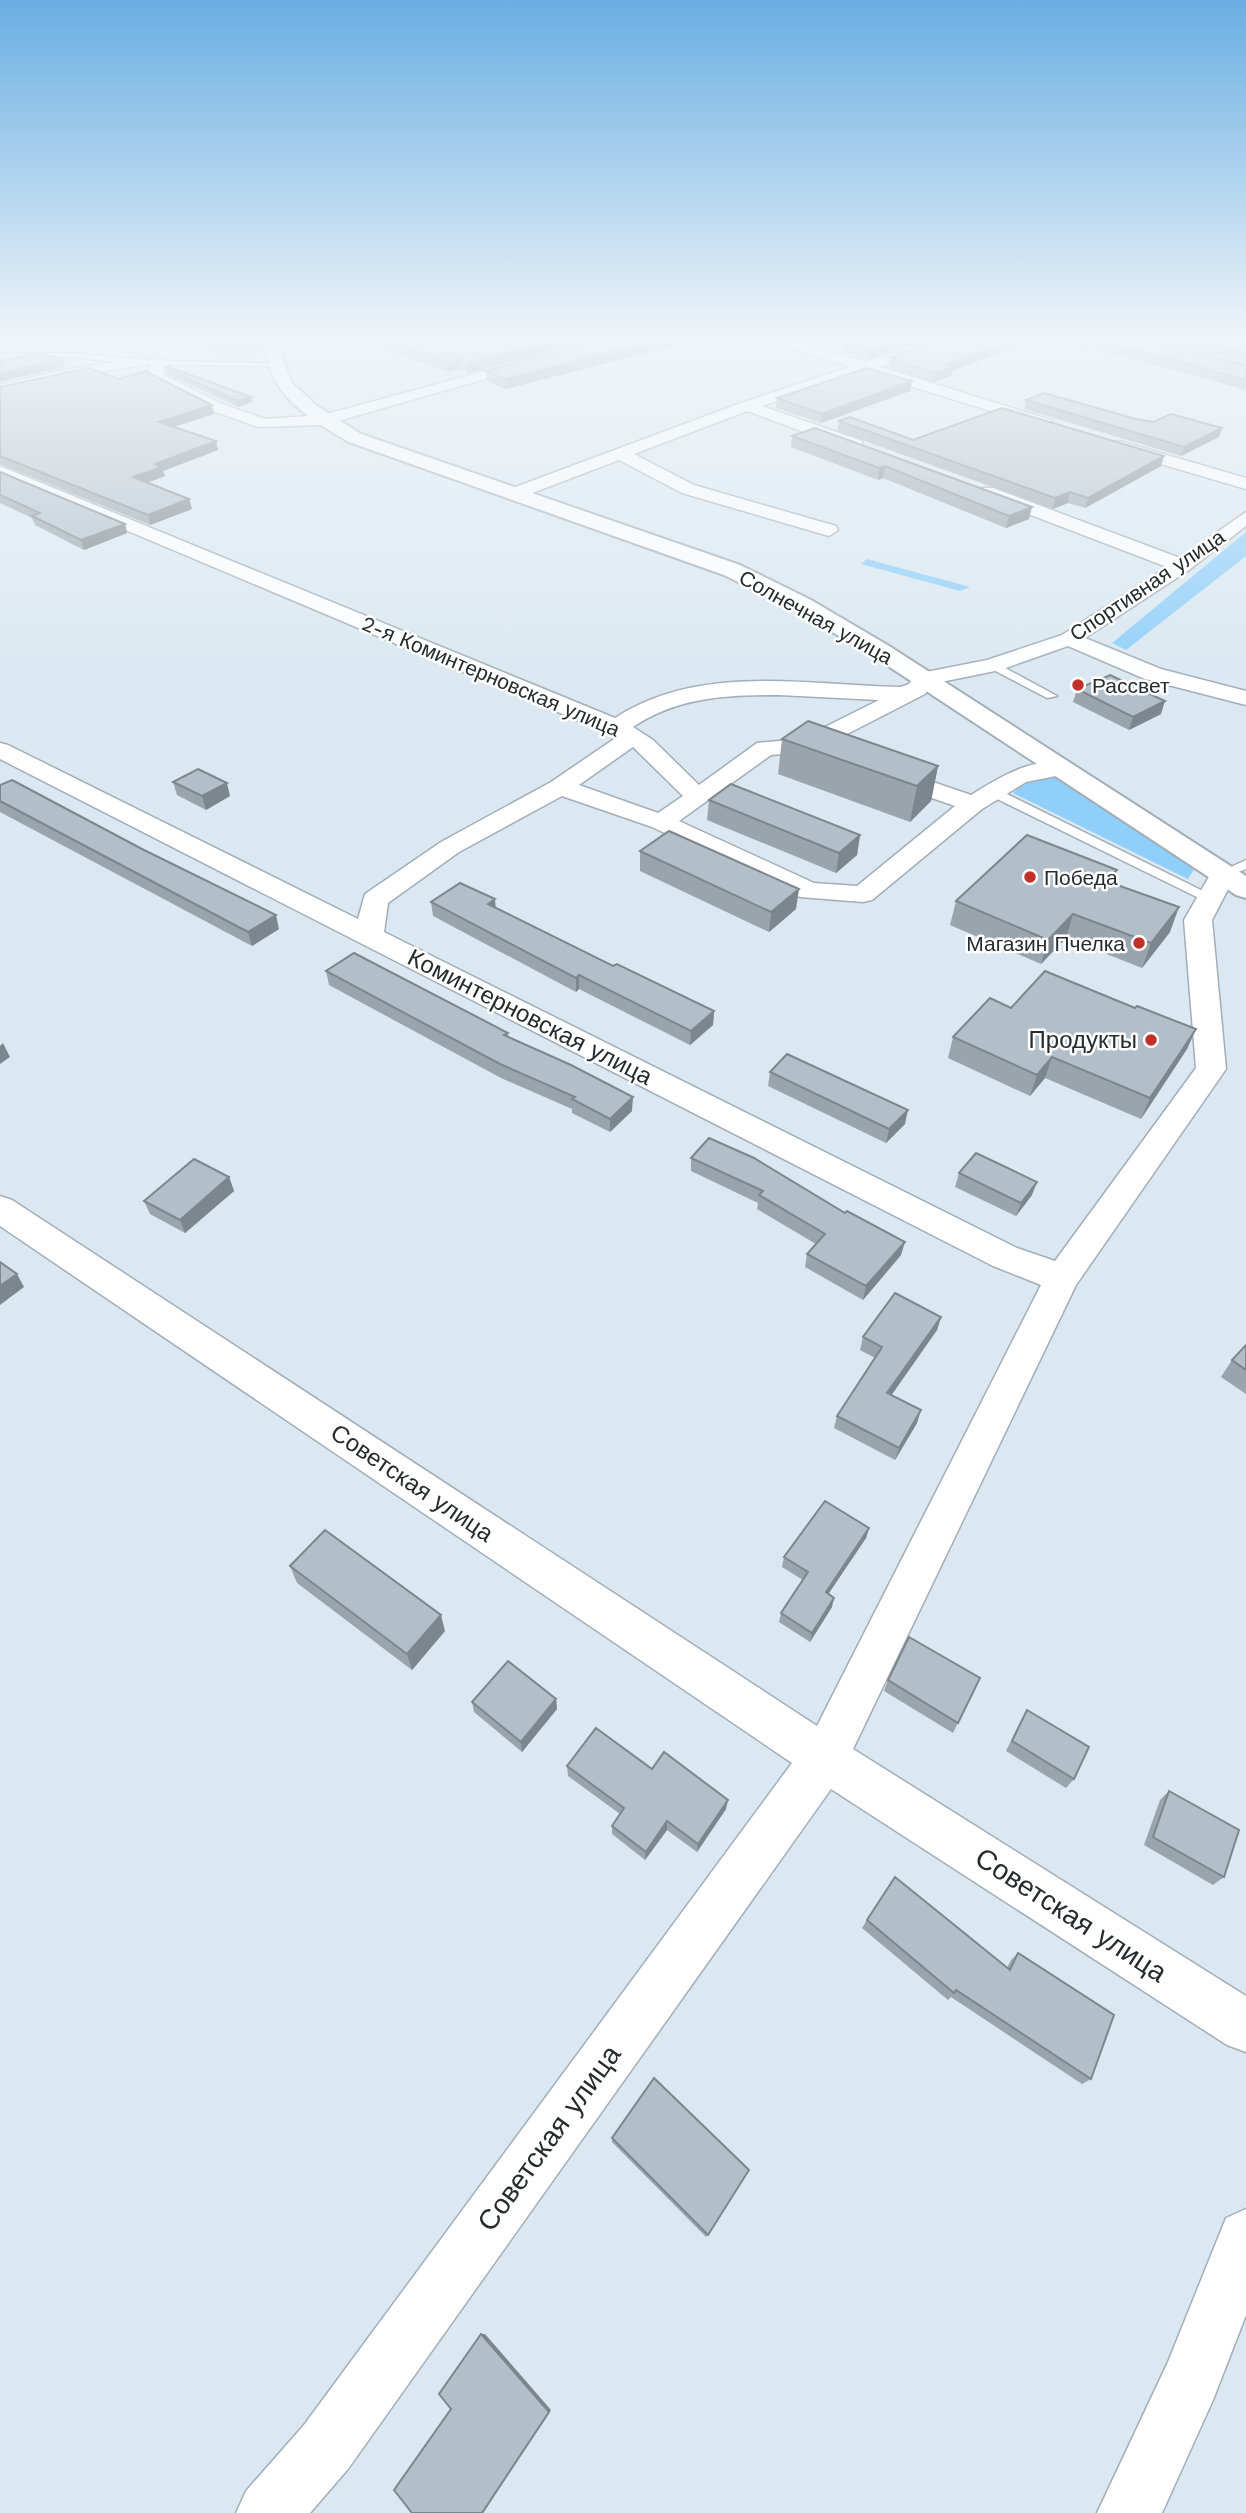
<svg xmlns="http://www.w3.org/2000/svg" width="1246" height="2513" font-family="'Work Sans',sans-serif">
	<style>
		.green { fill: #8fcff9 }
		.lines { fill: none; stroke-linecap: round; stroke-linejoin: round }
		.lane-casing { stroke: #a2aeb7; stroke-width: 3 }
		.street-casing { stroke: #a2aeb7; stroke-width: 3 }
		.secondary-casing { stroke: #a2aeb7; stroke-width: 4 }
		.lane { fill: #fff; fill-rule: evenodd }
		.street { fill: #fff; fill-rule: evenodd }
		.secondary { fill: #fff; fill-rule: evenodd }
		.wall { fill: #9aa4ac }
		.shaded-wall { fill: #7d868c }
		.building { fill: #b3bfc8; stroke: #7d868c; stroke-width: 2 }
		.poi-dot { fill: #bf312a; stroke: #fff; stroke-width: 2.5 }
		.labels { text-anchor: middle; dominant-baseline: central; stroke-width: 5; stroke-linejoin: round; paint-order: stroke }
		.far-street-label { font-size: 21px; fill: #262b2e; stroke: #fff }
		.far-poi-label { font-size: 21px; fill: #262b2e; stroke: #fff; text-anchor: start }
		.street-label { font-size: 24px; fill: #262b2e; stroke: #fff }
		.poi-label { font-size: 24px; fill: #262b2e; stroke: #fff; text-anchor: end }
		.near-street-label { font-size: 28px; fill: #262b2e; stroke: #fff }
	</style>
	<rect width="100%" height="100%" fill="#dbe8f1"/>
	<!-- green -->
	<g class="green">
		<polygon points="168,337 268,337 255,356 229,360 201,345 156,343"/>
		<polygon points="1246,532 1246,556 1126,650 1112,643"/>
		<polygon points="867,559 970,587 960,591 861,564"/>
		<polygon points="1054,775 1195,868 1188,879 1013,793 1025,782"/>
	</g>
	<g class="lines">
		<!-- lane casing -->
		<g class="lane-casing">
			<g id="lane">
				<polygon points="72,353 138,360 280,364 276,366 138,364 72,357 0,358 0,354"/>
				<polygon points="988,663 996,663 1057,696 1047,698 988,667"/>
				<polygon points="989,789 997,789 1217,898 1215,901 1205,901 989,795"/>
				<polygon points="1246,860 1246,869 1223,878 1216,874"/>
			</g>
		</g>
		<!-- street casing -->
		<g class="street-casing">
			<g id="street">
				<polygon points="611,337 633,337 324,425 258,427 210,410 148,377 151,362 158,358 165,362 164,375 222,404 265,419 323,415"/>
				<polygon points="761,337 782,337 865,362 943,337 963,337 880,367 1051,420 1053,423 1051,426 1039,426 865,372 762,406 862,441 862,449 850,449 747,411 634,454 694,485 836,526 838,530 829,536 682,493 619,460 519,498 507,498 504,494 507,490 741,403 850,367"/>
				<polygon points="138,358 143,359 143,365 64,378 0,395 0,385 64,370"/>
				<polygon points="1119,441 1246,478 1246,489 1113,450 1113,442"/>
				<path d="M0,466L615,718C699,663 807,685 901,687L909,684L916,674L987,660L1062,635L1167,567L981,496L978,492L981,488H993L1180,558L1246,512V526L1189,570L1085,638L1161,669L1246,691V705L1145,679L1068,646L1000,670L931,684L925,694L814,751L771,755L679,821L814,883L857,886L955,806L880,780L877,775L880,770H898L971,795C998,778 1033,756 1066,764L1070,769L1066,774L1026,782L982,809L872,900L863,902L800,897L652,827L562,796L459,852L388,903L384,932L1017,1248L1055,1261L1196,1068L1184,920L1214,868H1232L1236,874L1212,920L1226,1069L1076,1285L853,1749L1246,1996V2052L1227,2045L831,1789L348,2469L310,2513H236L246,2491L304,2425L792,1763L0,1226V1196L12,1200L817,1726L1041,1285L993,1266L0,759V743L8,745L358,919L365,894L441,842L551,782L617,737L0,477ZM779,695L879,700L801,739L757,743L699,785L653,740L633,727C678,697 726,695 779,695ZM633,747L683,796L658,813L579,785Z"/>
				<polygon points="1246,2209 1246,2315 1213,2400 1162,2513 1097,2513 1168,2362 1226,2218"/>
			</g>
		</g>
		<!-- secondary casing -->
		<g class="secondary-casing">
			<path id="secondary" d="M267,337H283L281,355L292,383L317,406L361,434L740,565L811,600L889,646L1246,876V898L1236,895L873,656L795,610L724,575L349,442C308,418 261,390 267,337Z"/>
		</g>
		<!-- lane -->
		<use href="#lane" class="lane"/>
		<!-- street -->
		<use href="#street" class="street"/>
		<!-- secondary -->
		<use href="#secondary" class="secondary"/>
	</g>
	<!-- wall -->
	<g class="wall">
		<polygon points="602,337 468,373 459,369 448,372 382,348 381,339"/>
		<polygon points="603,337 673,337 673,346 505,389 487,381 486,371"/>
		<polygon points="935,337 867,359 844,351 845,342"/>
		<polygon points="948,337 1137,337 1246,365 1246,390 1160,366 1043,338 952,371 951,376 933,382 889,369 891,357"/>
		<polygon points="1145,337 1232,337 1232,338 1246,342 1246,362"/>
		<polygon points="166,368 251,397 252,402 238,407 167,374"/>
		<polygon points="912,381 910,391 821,423 776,408 777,398"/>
		<polygon points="0,387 214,414 174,427 216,441 218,450 163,471 165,476 147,483 189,499 192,509 150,525 0,464"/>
		<polygon points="1026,400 1153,422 1222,428 1219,437 1181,456 1024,409"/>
		<polygon points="839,421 913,440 1164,456 1161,466 1085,508 1068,503 1053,509 837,431"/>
		<polygon points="815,428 1029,519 1006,528 883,478 878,480 791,447 792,436"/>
		<polygon points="0,472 125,524 127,533 84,550 35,525 32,518 0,503"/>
		<polygon points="1077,689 1161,714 1129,730 1073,702"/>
		<polygon points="782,739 938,766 931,801 910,822 778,774"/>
		<polygon points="173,782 230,796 206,810 177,795"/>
		<polygon points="0,785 279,929 252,946 0,812"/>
		<polygon points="709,800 860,835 857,855 836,873 707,820"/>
		<polygon points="640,851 796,909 769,932 640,871"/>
		<polygon points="1112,883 1170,932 1142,968 1066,938 1041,964 950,925 956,901"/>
		<polygon points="431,902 495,908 613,966 714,1011 713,1025 690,1045 579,989 576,992 433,916"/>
		<polygon points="326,971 508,1033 508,1037 632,1111 610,1132 572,1113 572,1109 501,1078 329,985"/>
		<polygon points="1011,1008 1135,1008 1196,1029 1187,1049 1141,1119 1045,1078 1030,1096 948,1058 953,1037"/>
		<polygon points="770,1072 905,1124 886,1143 768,1086"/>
		<polygon points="691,1158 901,1255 863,1300 805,1267 807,1254 816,1244 757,1209 758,1203 691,1171"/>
		<polygon points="959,1173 1032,1195 1016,1216 955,1187"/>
		<polygon points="229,1177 234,1191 185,1233 150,1214 144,1201"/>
		<polygon points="941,1317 937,1330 891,1395 917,1423 895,1460 834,1428 837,1416 875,1358 860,1350 863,1337"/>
		<polygon points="1246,1345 1246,1394 1221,1377 1232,1360"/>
		<polygon points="869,1528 866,1538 828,1594 832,1607 810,1642 779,1622 781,1613 803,1580 782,1567 784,1557"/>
		<polygon points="290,1566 445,1631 412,1670 297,1583"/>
		<polygon points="980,1678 953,1733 884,1691 888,1680"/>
		<polygon points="556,1699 557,1709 522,1752 474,1712 472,1702"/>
		<polygon points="1027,1710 1074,1779 1066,1788 1006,1751 1021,1720"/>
		<polygon points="567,1766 652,1769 726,1809 697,1852 667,1830 645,1860 612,1834 612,1826 620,1814 568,1776"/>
		<polygon points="1169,1791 1224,1877 1213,1885 1144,1845 1160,1800"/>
		<polygon points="867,1920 1007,1968 1011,1960 1018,1953 1091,2079 1082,2084 951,1997 948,2000 862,1928"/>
		<polygon points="612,2138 749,2170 706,2237 612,2142"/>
	</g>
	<!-- shaded-wall -->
	<g class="shaded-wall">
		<polygon points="566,337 602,337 468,373 467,363"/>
		<polygon points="671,337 673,337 673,346 505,389 505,379"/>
		<polygon points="909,337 935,337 867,359 868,350"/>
		<polygon points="1023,337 1043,337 952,371 951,376 933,382 935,373 946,365"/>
		<polygon points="63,359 65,367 0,382 0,373"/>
		<polygon points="458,359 459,369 448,372 448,362"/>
		<polygon points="912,381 910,391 821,423 822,414"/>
		<polygon points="251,397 252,402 238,407 237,401"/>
		<polygon points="212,405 214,414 161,431 159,422"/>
		<polygon points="1222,428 1219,437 1181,456 1184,447"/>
		<polygon points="216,441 218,450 163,471 165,476 135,487 133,477 155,464"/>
		<polygon points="1164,456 1161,466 1085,508 1088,498"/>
		<polygon points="885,466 883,478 878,480 879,468"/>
		<polygon points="1070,492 1068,503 1053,509 1055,498"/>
		<polygon points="189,499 192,509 150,525 148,515"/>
		<polygon points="1032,507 1029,519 1006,528 1009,516"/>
		<polygon points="125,524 127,533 84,550 81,540"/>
		<polygon points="1165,701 1161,714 1129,730 1133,717"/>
		<polygon points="938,766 931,801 910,822 917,786"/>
		<polygon points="227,783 230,796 206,810 202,796"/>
		<polygon points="860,835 857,855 836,873 839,853"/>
		<polygon points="1117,870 1109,894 1106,881"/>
		<polygon points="799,889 796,909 769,932 771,912"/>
		<polygon points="495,899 496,913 488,904"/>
		<polygon points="1179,907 1170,932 1142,968 1151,943"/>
		<polygon points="1073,914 1066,938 1041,964 1048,940"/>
		<polygon points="276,915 279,929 252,946 248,932"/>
		<polygon points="579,975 579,989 576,992 576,978"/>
		<polygon points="714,1011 713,1025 690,1045 691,1031"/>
		<polygon points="1196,1029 1187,1049 1141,1119 1150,1098"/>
		<polygon points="3,1043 10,1057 0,1064 0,1046"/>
		<polygon points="1052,1057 1045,1078 1030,1096 1037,1075"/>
		<polygon points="633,1097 632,1111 610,1132 610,1119"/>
		<polygon points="908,1110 905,1124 886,1143 889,1129"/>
		<polygon points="229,1177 234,1191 185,1233 180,1220"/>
		<polygon points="1037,1182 1032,1195 1016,1216 1021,1203"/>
		<polygon points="905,1242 901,1255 863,1300 866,1286"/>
		<polygon points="17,1274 24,1287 0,1305 0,1286"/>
		<polygon points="941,1317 937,1330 884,1406 887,1393"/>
		<polygon points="921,1410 917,1423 895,1460 899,1448"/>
		<polygon points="869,1528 866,1538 823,1602 826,1592"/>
		<polygon points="834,1598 832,1607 810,1642 812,1633"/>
		<polygon points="441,1615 445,1631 412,1670 407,1654"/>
		<polygon points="556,1699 557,1709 522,1752 521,1742"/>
		<polygon points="728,1800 726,1809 697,1852 698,1844"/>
		<polygon points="667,1821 667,1830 645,1860 646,1852"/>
		<polygon points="481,2334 485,2334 551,2410 483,2513 482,2513"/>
	</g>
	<!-- building -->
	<g class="building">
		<polygon points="388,337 566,337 467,363 458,359 448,362 381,339"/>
		<polygon points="603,337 671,337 505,379 486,371"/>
		<polygon points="862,337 909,337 868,350 845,342"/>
		<polygon points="948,337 1023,337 946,365 953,367 935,373 891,360 896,358 891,357"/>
		<polygon points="1078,337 1137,337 1246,365 1246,380 1163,357"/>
		<polygon points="1182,337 1227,337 1246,342 1246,353"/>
		<polygon points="35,352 63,359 0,373 0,362"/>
		<polygon points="169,367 251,397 237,401 166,368"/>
		<polygon points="88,368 119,379 145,371 212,405 159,422 216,441 155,464 162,467 133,477 189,499 148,515 0,456 0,387"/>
		<polygon points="867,368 912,381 822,414 777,398"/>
		<polygon points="1044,393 1136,419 1153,422 1171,414 1222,428 1184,447 1026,400"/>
		<polygon points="1002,408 1164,456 1088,498 1070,492 1055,498 839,421 850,417 913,440"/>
		<polygon points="815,428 1032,507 1009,516 885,466 879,468 792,436"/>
		<polygon points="0,472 125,524 81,540 32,516 40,513 0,495"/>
		<polygon points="1110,675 1165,701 1133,717 1077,689"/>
		<polygon points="808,721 938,766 917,786 782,739"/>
		<polygon points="198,769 227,783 202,796 173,782"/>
		<polygon points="12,780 142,849 276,915 248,932 0,801 0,785"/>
		<polygon points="731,784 860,835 839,853 709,800"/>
		<polygon points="669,831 799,889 771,912 640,851"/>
		<polygon points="1027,835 1117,870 1106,881 1179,907 1151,943 1073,914 1048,940 956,901"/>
		<polygon points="460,883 495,899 488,904 613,966 617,964 714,1011 691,1031 579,975 576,978 431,902"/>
		<polygon points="354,953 508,1033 504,1035 571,1065 633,1097 610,1119 572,1099 575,1097 500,1064 326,971"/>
		<polygon points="1045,971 1135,1008 1137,1006 1196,1029 1150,1098 1052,1057 1037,1075 953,1037 990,998 1011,1008"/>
		<polygon points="787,1054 908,1110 889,1129 770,1072"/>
		<polygon points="709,1138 754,1158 845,1213 847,1211 905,1242 866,1286 807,1254 825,1234 759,1195 763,1191 691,1158"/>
		<polygon points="976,1153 1037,1182 1021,1203 959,1173"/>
		<polygon points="194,1159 229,1177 180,1220 144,1201"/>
		<polygon points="0,1262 17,1274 0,1286"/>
		<polygon points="895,1293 941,1317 887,1393 921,1410 899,1448 837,1416 882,1347 863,1337"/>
		<polygon points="1246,1345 1246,1370 1232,1360"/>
		<polygon points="825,1501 869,1528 826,1592 834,1598 812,1633 781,1613 808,1572 784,1557"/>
		<polygon points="325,1530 441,1615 407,1654 290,1566"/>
		<polygon points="909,1637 980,1678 958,1723 888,1680"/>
		<polygon points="508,1661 556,1699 521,1742 472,1702"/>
		<polygon points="1027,1710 1089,1747 1074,1779 1012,1741"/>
		<polygon points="596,1728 652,1769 664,1752 728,1800 698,1844 667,1821 646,1852 612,1826 624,1808 567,1766"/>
		<polygon points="1169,1791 1239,1830 1224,1877 1153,1837"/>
		<polygon points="895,1877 1010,1970 1018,1953 1114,2015 1091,2079 956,1990 954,1993 867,1920"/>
		<polygon points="654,2078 749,2170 708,2235 612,2138"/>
		<polygon points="481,2334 549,2412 482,2513 412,2513 394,2490 451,2409 439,2394"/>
	</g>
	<!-- sky -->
	<linearGradient id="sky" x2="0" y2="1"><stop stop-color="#69aee2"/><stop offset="0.49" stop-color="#eff5f9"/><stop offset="1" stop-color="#eff5f9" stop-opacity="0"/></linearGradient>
	<rect width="1246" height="689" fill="url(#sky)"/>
	<!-- markers -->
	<g class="poi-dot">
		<circle cx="1078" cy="685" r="7"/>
		<circle cx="1030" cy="877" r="7"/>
		<circle cx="1139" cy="943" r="7"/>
		<circle cx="1151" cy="1040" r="7"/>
	</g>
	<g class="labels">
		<!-- far-street labels -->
		<g class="far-street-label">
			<text transform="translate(1147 585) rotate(-34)">Спортивная улица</text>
			<text transform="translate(816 617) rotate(29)">Солнечная улица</text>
			<text transform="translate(491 676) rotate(23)">2-я Коминтерновская улица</text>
		</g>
		<!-- far-poi labels -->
		<g class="far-poi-label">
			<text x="1092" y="685">Рассвет</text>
			<text x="1044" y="877">Победа</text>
			<text x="1125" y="943" text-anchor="end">Магазин Пчелка</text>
		</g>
		<!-- street labels -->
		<g class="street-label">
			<text transform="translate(530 1017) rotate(27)">Коминтерновская улица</text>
			<text transform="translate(412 1483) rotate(34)">Советская улица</text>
		</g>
		<!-- poi labels -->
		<g class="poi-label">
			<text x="1137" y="1040">Продукты</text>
		</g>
		<!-- near-street labels -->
		<g class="near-street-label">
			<text transform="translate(1071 1915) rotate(33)">Советская улица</text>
			<text transform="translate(549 2138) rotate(-54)">Советская улица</text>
		</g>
	</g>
</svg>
